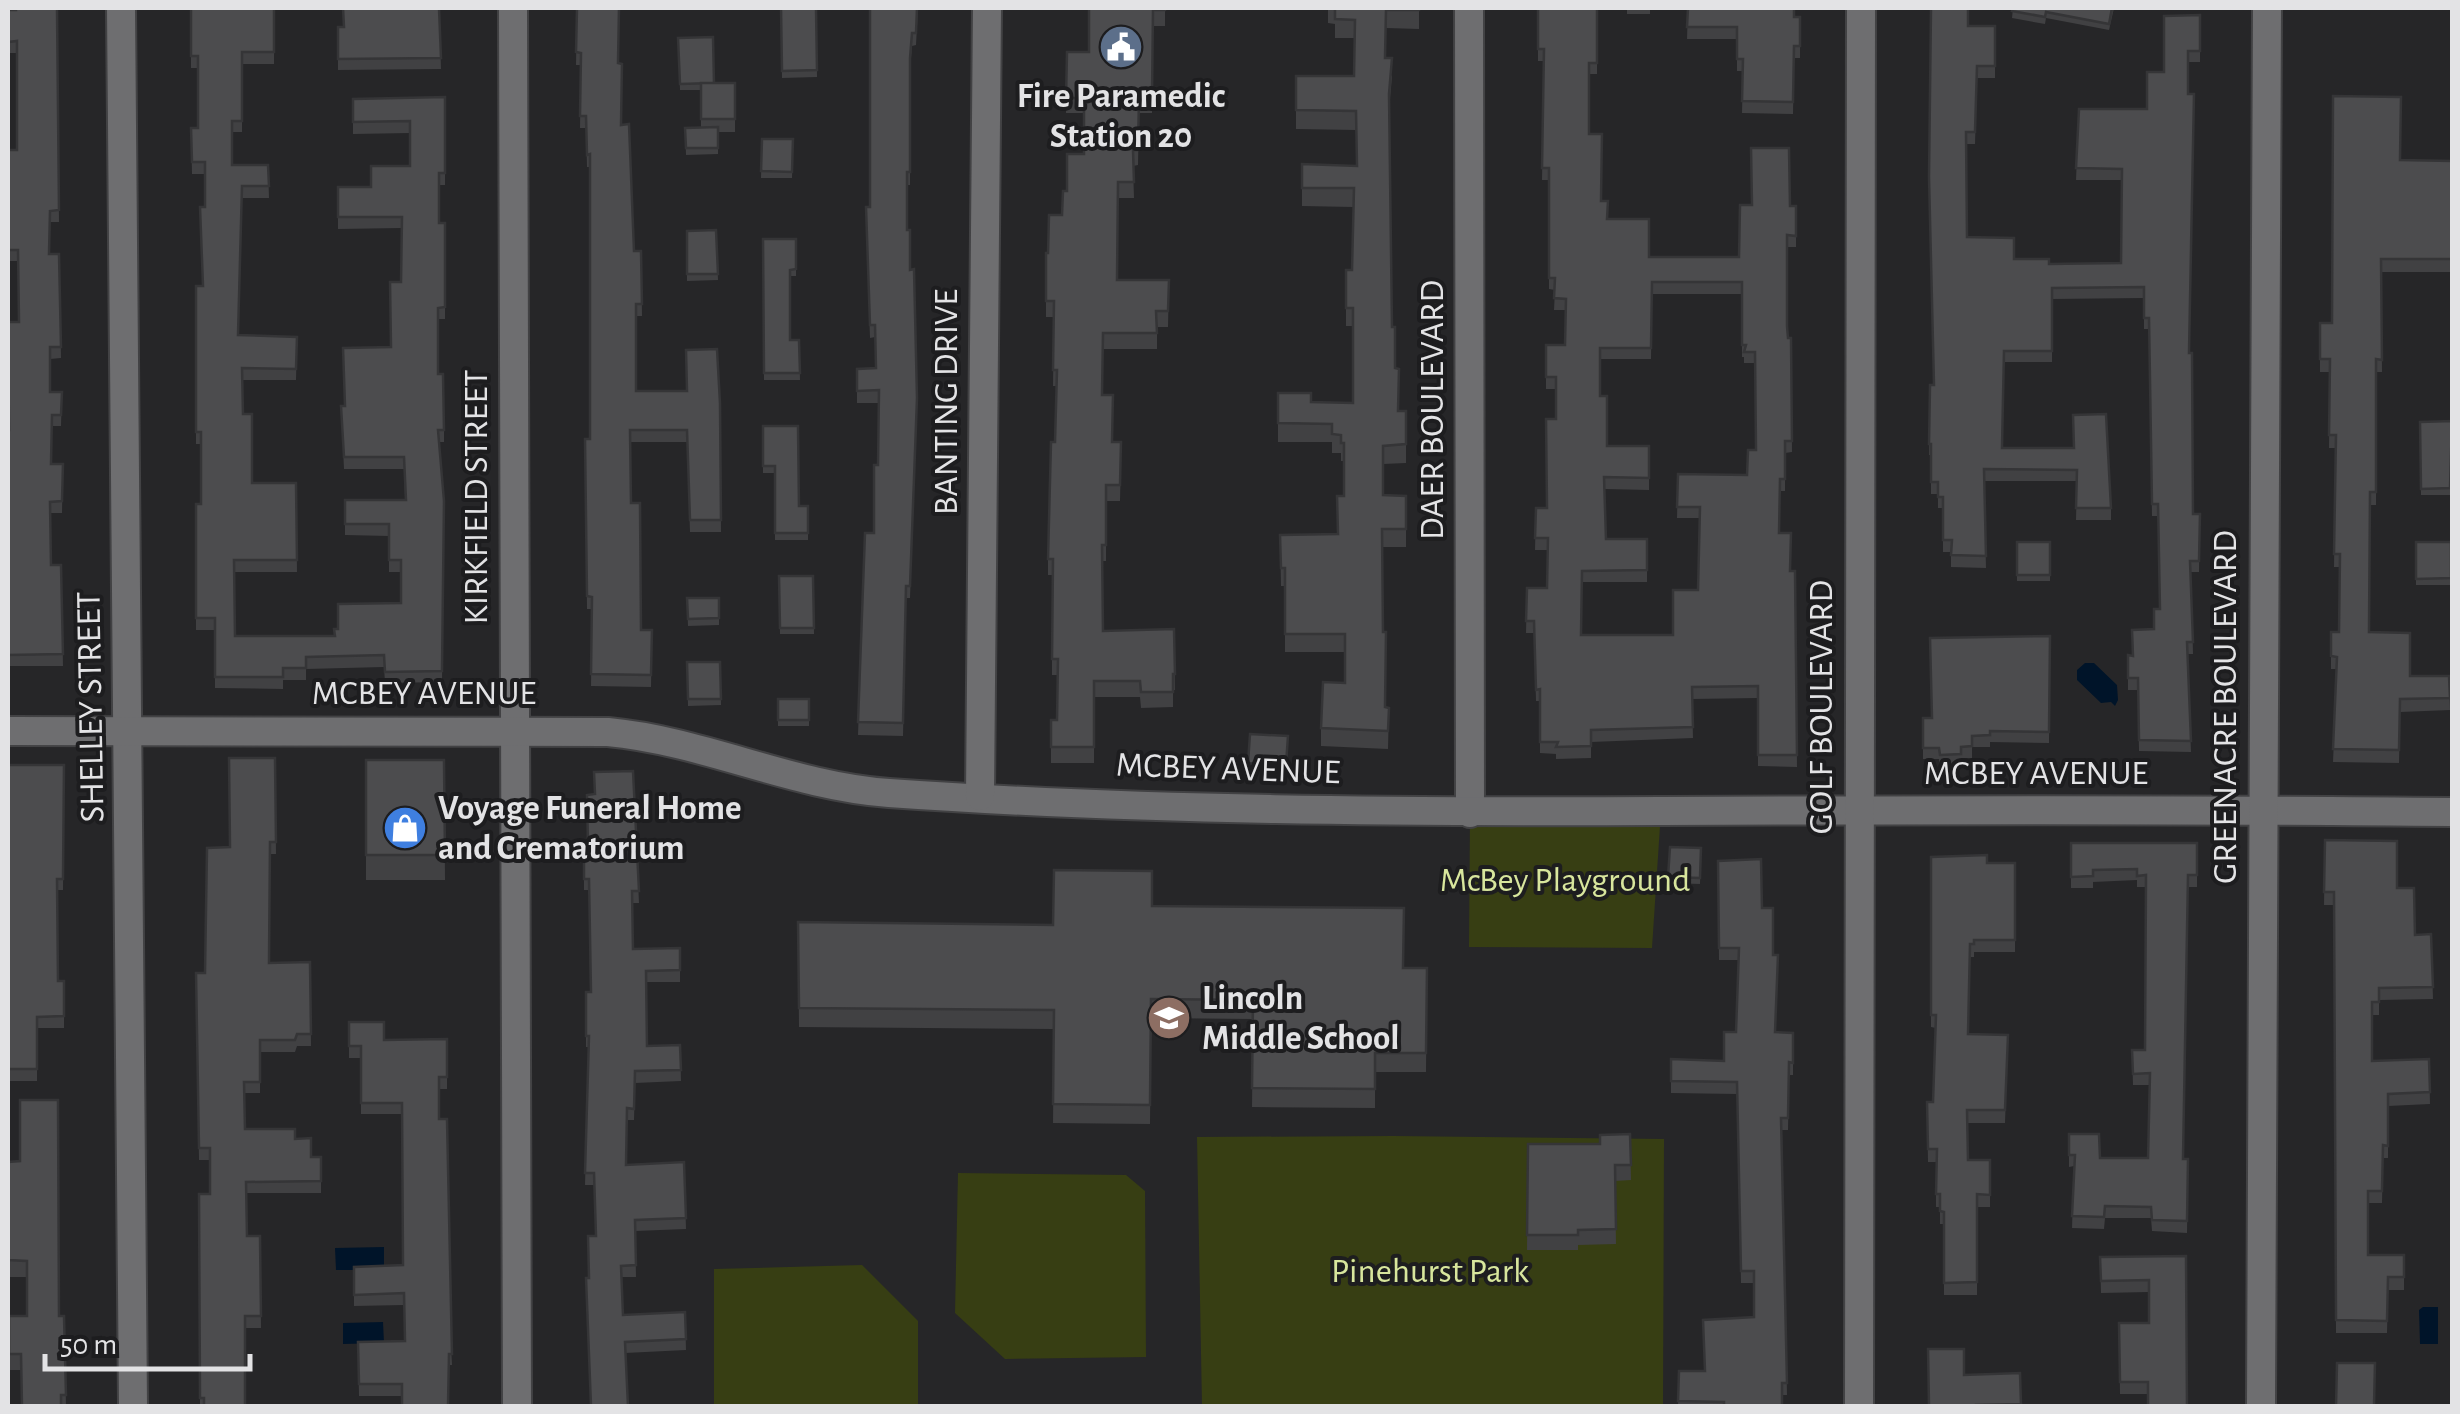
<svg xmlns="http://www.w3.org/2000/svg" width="2460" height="1414" font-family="'Alegreya Sans',sans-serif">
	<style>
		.green { fill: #373e13 }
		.water { fill: #001429 }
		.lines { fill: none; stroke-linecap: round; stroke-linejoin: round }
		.minor-casing { stroke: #424244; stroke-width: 32 }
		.minor { stroke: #6e6e70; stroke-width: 28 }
		.wall { fill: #414143; fill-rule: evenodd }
		.building { fill: #4c4c4e; stroke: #353537; stroke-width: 2.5; fill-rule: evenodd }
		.labels { text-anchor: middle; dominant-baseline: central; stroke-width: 8; stroke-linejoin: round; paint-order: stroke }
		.poi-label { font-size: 35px; font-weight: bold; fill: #e3e3e5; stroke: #1d1d1f; text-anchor: start }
		.street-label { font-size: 35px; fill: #e3e3e5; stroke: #1d1d1f }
		.park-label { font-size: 35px; fill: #d8e69d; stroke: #1d1d1f }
	</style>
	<rect width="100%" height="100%" fill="#262628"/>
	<!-- green -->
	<g class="green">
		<polygon points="1661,811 1652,948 1469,947 1470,813"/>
		<polygon points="1393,1136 1664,1139 1663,1406 1202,1406 1197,1137"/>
		<polygon points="958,1173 1126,1175 1145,1191 1146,1357 1005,1359 955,1313"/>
		<polygon points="862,1265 918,1321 918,1406 714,1406 714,1269"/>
	</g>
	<!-- water -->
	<g class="water">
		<polygon points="2085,663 2094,663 2117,685 2118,700 2115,706 2111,702 2101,703 2077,680 2077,670"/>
		<polygon points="384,1247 384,1270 336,1270 335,1248"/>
		<polygon points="2438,1307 2438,1344 2420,1344 2419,1310 2423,1307"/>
		<polygon points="383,1322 384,1343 343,1344 343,1323"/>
	</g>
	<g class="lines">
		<!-- minor casing -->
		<g class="minor-casing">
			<g id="minor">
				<polyline points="121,8 133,1406"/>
				<polyline points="513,8 517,1406"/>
				<polyline points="1469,8 1470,813"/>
				<path d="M8,731L608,732C704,741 792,786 889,793C1146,811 1404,812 1661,811C1925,810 2189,809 2452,812"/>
				<polyline points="980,796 987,8"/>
				<polyline points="1859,1406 1861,8"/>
				<polyline points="2261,1406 2267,8"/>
			</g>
		</g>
		<!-- minor -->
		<use href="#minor" class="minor"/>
	</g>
	<!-- wall -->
	<g class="wall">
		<polygon points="57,8 59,222 50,222 50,254 59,254 61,358 50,359 50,392 62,392 61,426 52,426 52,464 63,464 62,513 50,513 51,565 61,565 63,666 8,666 8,430 19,322 18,261 8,261 8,150 17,150 17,53 8,53 8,10"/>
		<polygon points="191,8 274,8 274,64 242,64 242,132 232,132 232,165 268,165 269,198 242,198 238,335 297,337 296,380 242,380 243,414 252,483 296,483 297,572 235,572 235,636 335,636 338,629 401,603 401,572 389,572 389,536 345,535 345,500 405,500 404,469 344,469 341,406 344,406 391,347 401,282 402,228 338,229 338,187 371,187 410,166 410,133 353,134 353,99 445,97 445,185 439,185 439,223 445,223 445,319 438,319 438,374 444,430 444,442 439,442 444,501 442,682 385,683 384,667 306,669 306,680 283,680 283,689 215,688 215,630 196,630 196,504 201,504 201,444 196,444 196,286 203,286 205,174 192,174 191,128 198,128 198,68 191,68"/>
		<polygon points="439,8 441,69 338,70 338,27"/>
		<polygon points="577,8 618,63 621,125 634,251 641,251 642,316 636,316 636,391 720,403 721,532 690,532 687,442 630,442 631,503 641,630 652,630 651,687 591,686 592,609 587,609 585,451 590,439 590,167 587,167 586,128 580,128 581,65 576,65"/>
		<polygon points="781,8 816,8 817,77 782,78"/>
		<polygon points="918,8 916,45 912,46 910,71 910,185 907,185 907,230 917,411 910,598 906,598 903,736 858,735 865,533 874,533 878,465 879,403 857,403 857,369 876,368 875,337 870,338 866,220"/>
		<polygon points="1089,8 1165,8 1165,26 1153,26 1152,113 1139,113 1138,165 1133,166 1134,198 1118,198 1117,280 1169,280 1168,327 1157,327 1157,349 1103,349 1102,395 1112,442 1121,458 1120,501 1106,501 1106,561 1102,561 1103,631 1174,629 1175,690 1173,690 1173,707 1141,708 1140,697 1094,697 1094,763 1051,763 1051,720 1057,720 1058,675 1052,675 1052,575 1048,575 1048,559 1057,386 1053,386 1054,317 1046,317 1046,253 1048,253 1062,215 1067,191 1084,154 1084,113 1066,113 1067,52 1089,52"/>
		<polygon points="1328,8 1419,8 1419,29 1386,28 1385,58 1392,77 1389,110 1392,327 1399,411 1406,411 1406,463 1383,464 1383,495 1406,496 1406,547 1382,547 1385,707 1389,708 1388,749 1321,746 1321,728 1345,683 1345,652 1285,652 1285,586 1281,586 1280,535 1338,534 1344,496 1344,461 1341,461 1341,453 1332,453 1332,442 1278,442 1278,393 1311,402 1353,403 1353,326 1346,326 1346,270 1352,270 1353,207 1302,206 1302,164 1357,166 1356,130 1296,129 1296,76 1354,76 1355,38 1335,38 1335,24 1328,23"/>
		<path d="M1538,8H1597V74H1589V134L1602,201L1608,219L1649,257H1739L1790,206H1796V247H1787V326L1788,338H1791L1792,452L1785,453V491H1780L1779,533L1791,571H1795L1797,767L1758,766V698L1692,699L1693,738L1591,742V758L1556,759V754L1540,753V701H1536L1534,633H1526L1527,588H1547L1548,550H1535L1536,508H1547L1556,419V389H1546V345H1565V310H1554L1555,290L1549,289V180H1542L1544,61H1538ZM1652,294H1742V357H1744V363H1755L1756,450L1747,475L1678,474L1677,518H1700L1698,590L1673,635H1581L1582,582H1647V539H1606L1605,489L1649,490V446H1607L1600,396V359H1651Z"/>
		<rect x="1627" y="8" width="23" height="6"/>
		<polygon points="1688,8 1800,17 1800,58 1794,58 1793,114 1742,113 1743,71 1737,71 1737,39 1687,39"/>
		<polygon points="2013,8 2114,8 2109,30 2046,18 2045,24 2012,18"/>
		<polygon points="2200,15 2200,62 2188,62 2189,353 2193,514 2200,514 2199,572 2191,572 2193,654 2187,654 2191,752 2139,751 2138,690 2128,690 2128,655 2132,656 2154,629 2160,609 2158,516 2152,516 2149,329 2144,329 2144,298 2052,299 2052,362 2004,362 2002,448 2073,448 2111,508 2111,520 2076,520 2077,481 1984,481 1986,568 1951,567 1951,552 1943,552 1943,508 1938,508 1938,494 1931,494 1931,455 1929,455 1930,385 1933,385 1968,26 1995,26 1995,78 1977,78 1975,144 1966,144 1967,237 2014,259 2049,264 2121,263 2122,180 2076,180 2079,109 2147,109 2164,72"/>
		<polygon points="678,38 714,83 735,83 735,132 718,132 718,154 686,155 685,128 701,128 701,90 680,90"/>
		<polygon points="762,139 793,139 792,178 761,178"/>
		<polygon points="2400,160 2452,161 2452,272 2381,272 2382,372 2376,372 2376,505 2370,505 2369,632 2410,676 2449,676 2450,710 2400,712 2399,763 2333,762 2337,669 2331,669 2331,632 2339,632 2340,567 2334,567 2336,448 2329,448 2330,372 2320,372 2320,359 2332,323"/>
		<polygon points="716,230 718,280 687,281 687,231"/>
		<polygon points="763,239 796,239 796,276 790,276 790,340 799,340 800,380 764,380"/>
		<polygon points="2452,421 2450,495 2421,495 2420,422"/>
		<polygon points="763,426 799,506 808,506 808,540 775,540 775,473 763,473"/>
		<rect x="2017" y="542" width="33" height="39"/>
		<rect x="2416" y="542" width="35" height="43"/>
		<polygon points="779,576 813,576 814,634 780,634"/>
		<polygon points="687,598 719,598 719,625 688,626"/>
		<polygon points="2050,636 2049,743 1990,742 1990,747 1972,747 1972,758 1961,758 1961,765 1940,766 1939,759 1923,759 1923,718 1931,718"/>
		<polygon points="687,662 720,662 721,705 688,706"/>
		<rect x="778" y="699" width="31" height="27"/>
		<polygon points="1250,734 1288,736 1286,771 1248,769"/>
		<polygon points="275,758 276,854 270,854 269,963 310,962 311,1046 297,1046 295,1052 260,1052 260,1093 244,1093 245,1129 295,1139 311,1157 321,1157 321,1193 247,1193 247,1236 260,1236 261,1328 245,1328 245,1406 200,1406 199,1194 210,1194 210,1160 199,1160 196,973 205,973 230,847"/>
		<polygon points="366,760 444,760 445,880 366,880"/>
		<polygon points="8,765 64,765 63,890 57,890 58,981 64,981 64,1028 37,1028 37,1081 8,1081"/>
		<polygon points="633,771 639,903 632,903 633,949 680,948 680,982 646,982 647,1046 680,1045 681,1081 635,1083 634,1120 627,1120 626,1165 684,1162 686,1229 635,1231 636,1277 622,1277 623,1315 685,1312 686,1350 625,1353 589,1278 596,1236 594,1185 585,1185 589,1047 586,1047 586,992 590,992 589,890 584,890 584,847 588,847 595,794"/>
		<polygon points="2325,840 2397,888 2415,935 2431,934 2433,999 2379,1000 2379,1015 2372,1015 2372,1061 2429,1059 2430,1104 2388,1106 2388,1158 2383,1158 2382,1203 2368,1203 2368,1255 2404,1255 2404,1290 2388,1290 2387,1333 2336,1333 2334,905 2324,905"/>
		<polygon points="2071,843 2197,843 2197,887 2188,887 2183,1159 2188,1159 2187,1233 2152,1231 2151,1218 2105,1218 2104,1229 2072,1228 2074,1166 2069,1167 2069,1134 2100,1158 2148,1158 2149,1085 2133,1085 2132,1050 2145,1050 2146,887 2137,887 2137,880 2093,882 2093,888 2071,888"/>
		<polygon points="1670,847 1701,848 1700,884 1668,883"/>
		<polygon points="1931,857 1987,863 2015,863 2015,952 1974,952 1974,957 1970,957 1968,1034 2008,1035 2005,1123 1967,1123 1968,1160 1990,1160 1990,1207 1977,1207 1977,1295 1944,1295 1944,1224 1940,1224 1940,1207 1936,1207 1936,1162 1928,1162 1927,1102 1933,1102 1936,1028 1931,1027"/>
		<polygon points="1718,861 1762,908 1773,955 1776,1032 1793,1033 1793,1075 1789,1075 1788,1130 1782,1130 1787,1395 1782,1395 1782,1406 1678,1406 1679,1371 1704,1371 1754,1317 1754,1283 1741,1283 1737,1094 1671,1093 1671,1081 1724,1061 1736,1032 1738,960 1719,960"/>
		<polygon points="1152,906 1403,968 1427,968 1426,1072 1375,1072 1375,1108 1252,1107 1253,1019 1151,1018 1150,1124 1053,1123 1054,1029 799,1027 798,922 1053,925"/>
		<polygon points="349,1022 384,1040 447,1039 447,1089 439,1089 439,1119 452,1365 449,1365 402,1396 359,1396 358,1342 404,1341 404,1305 354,1306 354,1267 403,1265 402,1114 361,1114 361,1058 349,1058"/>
		<polygon points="1630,1134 1631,1180 1615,1181 1616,1244 1578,1245 1578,1250 1527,1250 1528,1144 1600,1144"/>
		<polygon points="8,1162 59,1316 64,1316 66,1406 22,1406 21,1370 9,1370 9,1316 27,1316 27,1277 8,1277"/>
		<polygon points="2186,1256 2148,1394 2120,1394 2119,1323 2149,1323 2149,1292 2101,1293 2100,1257"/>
		<polygon points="2020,1373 2021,1406 1929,1406 1964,1375"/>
	</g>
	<!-- building -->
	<g class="building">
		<polygon points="16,8 57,8 59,210 50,211 49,254 59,254 61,347 50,347 50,392 62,392 61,415 52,415 51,464 63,464 62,501 50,502 51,565 61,565 63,654 8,655 8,430 9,430 8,322 19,322 18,250 8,250 8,150 17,150 17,41 8,42 8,10 16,10"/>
		<polygon points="191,8 274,8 274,52 242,52 242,121 232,121 232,165 268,165 269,186 242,186 238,335 297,337 296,369 242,368 243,414 252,414 252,483 296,483 297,560 234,560 235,636 335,636 334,629 338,629 338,604 401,603 401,560 389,560 389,524 345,524 345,500 406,500 404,457 344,457 341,406 345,406 343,348 391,347 390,282 401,282 402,217 338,217 338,187 371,187 371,166 410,166 410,121 353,122 353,99 445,97 445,173 439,173 439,223 445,223 445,307 438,308 438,374 443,374 444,430 438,430 444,501 442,671 385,672 384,655 306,657 306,668 283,668 283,677 215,677 215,618 196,618 196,504 201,504 201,432 196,432 196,286 203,286 200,207 205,207 205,162 192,162 191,128 198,128 198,56 191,56"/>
		<polygon points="343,8 439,8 441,58 338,59 338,27 344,27"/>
		<polygon points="577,8 619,8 618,63 622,64 621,125 629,124 634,251 641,251 642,304 636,304 636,391 687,391 686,350 717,349 720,403 721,520 690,520 687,430 630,430 631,503 640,503 641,630 652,630 651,675 591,674 592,597 587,596 585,439 590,439 590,154 587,155 586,116 580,116 581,53 576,52"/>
		<polygon points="781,8 816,8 817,70 782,71"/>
		<polygon points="870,8 917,8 916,33 912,33 910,58 910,172 907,172 907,230 910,230 910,270 914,269 917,398 910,586 906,586 903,723 858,722 865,533 874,533 874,465 878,465 879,390 857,391 857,369 876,368 875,325 870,325 866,207 870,207"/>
		<polygon points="1089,8 1165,8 1165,10 1153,10 1152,97 1139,98 1138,150 1133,150 1134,182 1118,182 1117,280 1169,280 1168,311 1156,311 1157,333 1103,333 1102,395 1113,395 1112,442 1121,442 1120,485 1106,485 1106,545 1102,545 1103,631 1174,629 1175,674 1173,674 1173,692 1141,692 1140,681 1094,681 1094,747 1051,747 1051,720 1057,720 1058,659 1052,659 1053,559 1048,559 1051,442 1055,442 1057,370 1053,370 1054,301 1046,301 1046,253 1048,253 1049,215 1062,215 1063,191 1067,191 1067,154 1084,154 1084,98 1066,98 1067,52 1089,52"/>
		<polygon points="1335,8 1419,8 1419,10 1386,10 1385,58 1392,58 1389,94 1392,327 1395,327 1395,368 1399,369 1398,411 1406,411 1406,444 1383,446 1383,495 1406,496 1406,529 1382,529 1383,632 1386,632 1385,707 1389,708 1388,731 1321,728 1323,682 1345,683 1345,634 1285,634 1285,568 1281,568 1280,535 1338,534 1337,496 1344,496 1344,443 1341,443 1341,435 1332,434 1332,424 1278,423 1278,393 1311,393 1311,402 1353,403 1353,308 1346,308 1346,270 1352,270 1354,188 1302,188 1302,164 1357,166 1356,111 1296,110 1296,76 1354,76 1355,20 1335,19"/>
		<path d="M1538,8H1597V63H1589V134H1602L1601,201H1608L1607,219H1649V257H1739L1740,205H1752L1751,148H1789L1790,206H1796V236L1787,235V326L1788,338H1791L1792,441H1785V479H1780L1779,533H1791L1790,571H1795L1797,755H1758V686L1692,687L1693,727L1591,730V746L1556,747L1558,742H1540V689L1536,690L1534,621H1526L1527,588H1547L1548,538H1535L1536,508H1547L1546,419H1556V377H1546V345H1565L1566,299L1554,298L1555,278H1549V168H1542L1544,49H1538ZM1652,282H1742V345H1746L1744,352H1755L1756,450H1748L1747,475L1678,474L1677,507H1700L1698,590H1673V635H1581L1582,571L1647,570V539H1606L1604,477L1649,478V446H1607V396H1600V348H1651Z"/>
		<polygon points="1688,8 1794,8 1794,17 1800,17 1800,46 1794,46 1793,102 1742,101 1743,59 1737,59 1737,27 1687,27"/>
		<polygon points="1931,8 1968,8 1968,26 1995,26 1995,66 1977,66 1975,132 1966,132 1967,237 2014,238 2014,259 2049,259 2049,264 2121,263 2122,169 2076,168 2079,109 2147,109 2147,72 2164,72 2164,16 2200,15 2200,51 2188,51 2188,94 2194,94 2189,353 2192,353 2193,514 2200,514 2199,561 2190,561 2193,642 2187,642 2191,741 2139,740 2138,678 2128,678 2128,655 2133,656 2132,630 2154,629 2154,609 2160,609 2158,504 2152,504 2149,318 2144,318 2144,287 2052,288 2052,351 2004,351 2002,448 2074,448 2073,415 2106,414 2111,508 2076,508 2077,470 1984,469 1986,556 1951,555 1952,540 1943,540 1943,497 1938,497 1938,482 1931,482 1931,444 1929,444 1930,385 1934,385 1929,177"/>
		<polygon points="2013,8 2112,8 2109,24 2046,12 2045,17 2012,11"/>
		<polygon points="713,37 714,83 680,84 678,38"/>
		<rect x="701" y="83" width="34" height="36"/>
		<polygon points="2333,96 2401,97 2400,160 2452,161 2452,259 2381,259 2382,360 2376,359 2376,492 2370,492 2369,632 2410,633 2410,676 2449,676 2450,698 2400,699 2399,750 2333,749 2337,657 2331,656 2331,632 2339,632 2340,554 2334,554 2336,435 2329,435 2330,359 2320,359 2320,323 2332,323"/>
		<polygon points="718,127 718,148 686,148 685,128"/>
		<polygon points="762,139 793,139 792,172 761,171"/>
		<polygon points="716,230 718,274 687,274 687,231"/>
		<polygon points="763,239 796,239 796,269 790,270 790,340 799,340 800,373 764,373"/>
		<polygon points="2452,421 2450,488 2421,489 2420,422"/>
		<polygon points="763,426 798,426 799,506 808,506 808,533 775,533 775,466 763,466"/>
		<rect x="2017" y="542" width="33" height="33"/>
		<polygon points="2416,542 2451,542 2451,578 2416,579"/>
		<polygon points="779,576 813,576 814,628 780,628"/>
		<polygon points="687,598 719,598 719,618 688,619"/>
		<polygon points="2050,636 2049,732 1990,731 1990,735 1972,736 1972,746 1961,747 1961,754 1940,755 1939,748 1923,748 1923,718 1932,718 1930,638"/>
		<polygon points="687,662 720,662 721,699 688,699"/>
		<rect x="778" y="699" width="31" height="21"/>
		<polygon points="1250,734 1288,736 1286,765 1248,763"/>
		<polygon points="229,758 275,758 276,842 270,842 269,963 310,962 311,1034 297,1034 295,1040 260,1040 260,1082 244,1082 245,1129 295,1129 295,1139 311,1138 311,1157 321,1157 321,1181 246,1182 247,1236 260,1236 261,1316 245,1316 245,1406 204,1406 204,1398 200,1398 199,1194 210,1194 210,1148 199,1148 196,973 205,973 207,848 230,847"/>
		<polygon points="366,760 444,760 445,855 366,855"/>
		<polygon points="8,765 64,765 63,879 57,879 58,981 64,981 64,1016 37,1017 37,1069 8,1069"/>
		<polygon points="633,771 639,891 632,891 633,949 680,948 680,970 646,971 647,1046 680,1045 681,1070 635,1071 634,1109 627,1108 626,1165 684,1162 686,1218 635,1220 636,1265 621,1266 623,1315 685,1312 686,1339 625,1342 628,1406 591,1406 586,1278 589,1278 588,1236 596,1236 594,1173 585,1173 589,1036 586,1036 586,992 591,992 589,879 584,879 584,847 588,847 587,795 595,794 594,772"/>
		<polygon points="2325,840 2397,841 2397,888 2414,888 2415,935 2431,934 2433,987 2379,988 2379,1002 2372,1002 2372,1061 2429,1059 2430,1092 2388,1094 2388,1146 2383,1145 2382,1191 2368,1191 2368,1255 2404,1255 2404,1277 2388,1277 2387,1321 2336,1320 2334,892 2324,892"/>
		<polygon points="2071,843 2197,843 2197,875 2188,875 2183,1159 2188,1159 2187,1221 2152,1220 2151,1207 2105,1206 2104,1217 2072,1216 2075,1155 2069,1155 2069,1134 2099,1134 2100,1158 2148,1158 2150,1073 2133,1074 2132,1050 2145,1050 2146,875 2137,876 2137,869 2093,870 2093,876 2071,877"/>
		<polygon points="1670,847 1701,848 1700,878 1668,877"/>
		<polygon points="1987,855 1987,863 2015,863 2015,940 1974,940 1974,944 1970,944 1968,1034 2008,1035 2005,1110 1967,1110 1968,1160 1990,1160 1990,1195 1977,1194 1977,1282 1944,1283 1944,1212 1940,1211 1940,1194 1936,1194 1937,1149 1928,1149 1927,1102 1933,1102 1936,1015 1931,1015 1931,857"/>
		<polygon points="1761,859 1762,908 1773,908 1773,955 1778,955 1775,1032 1793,1033 1793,1063 1789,1062 1788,1118 1781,1118 1787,1383 1782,1383 1782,1406 1724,1406 1724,1402 1678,1401 1679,1371 1705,1371 1703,1320 1754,1317 1754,1271 1741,1271 1737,1082 1671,1081 1671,1059 1724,1061 1724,1032 1736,1032 1739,948 1719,948 1718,861"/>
		<polygon points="1054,870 1152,871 1152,906 1404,908 1403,968 1427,968 1426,1053 1375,1053 1375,1089 1252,1088 1253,1000 1151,999 1150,1105 1053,1104 1054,1010 799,1008 798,922 1053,925"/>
		<polygon points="349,1022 384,1022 384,1040 447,1039 447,1077 439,1077 439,1119 447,1119 452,1354 449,1354 448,1406 402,1406 402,1384 359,1384 358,1342 405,1341 404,1293 354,1295 354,1267 403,1265 402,1103 361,1103 361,1046 349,1046"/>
		<polygon points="20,1100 58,1100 59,1316 64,1316 66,1395 61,1395 61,1406 22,1406 21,1354 9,1354 9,1316 27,1316 27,1261 8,1260 8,1162 20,1161"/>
		<polygon points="1630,1134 1631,1165 1615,1165 1616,1229 1578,1230 1578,1235 1527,1235 1528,1144 1600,1144 1600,1135"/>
		<polygon points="2186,1256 2187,1406 2148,1406 2148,1382 2120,1382 2119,1323 2149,1323 2149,1280 2101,1281 2100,1257"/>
		<polygon points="1928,1349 1964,1349 1964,1375 2020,1373 2021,1404 1976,1405 1976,1406 1929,1406"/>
		<polygon points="2337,1363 2375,1363 2374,1406 2336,1406"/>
	</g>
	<!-- icons -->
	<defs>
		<g id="civic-disc" transform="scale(2.25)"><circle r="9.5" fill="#5c6f8a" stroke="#1d1d1f"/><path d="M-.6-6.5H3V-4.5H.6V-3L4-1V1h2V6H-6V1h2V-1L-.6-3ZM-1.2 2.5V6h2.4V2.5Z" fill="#fff"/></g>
		<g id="shop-disc" transform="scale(2.25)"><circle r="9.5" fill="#3f7fe0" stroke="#1d1d1f"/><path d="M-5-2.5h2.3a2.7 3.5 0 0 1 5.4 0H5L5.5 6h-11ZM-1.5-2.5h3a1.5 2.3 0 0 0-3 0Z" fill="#fff"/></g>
		<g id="school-disc" transform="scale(2.25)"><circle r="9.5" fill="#8d6e63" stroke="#1d1d1f"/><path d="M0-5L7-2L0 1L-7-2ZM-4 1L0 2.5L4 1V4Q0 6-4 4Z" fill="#fff"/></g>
	</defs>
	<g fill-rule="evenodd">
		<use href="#civic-disc" x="1121" y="47"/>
		<use href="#shop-disc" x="405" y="828"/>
		<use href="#school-disc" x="1169" y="1018"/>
	</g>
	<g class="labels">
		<!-- poi labels -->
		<g class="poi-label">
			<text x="1121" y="96" text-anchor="middle">Fire Paramedic<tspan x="1121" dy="40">Station 20</tspan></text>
			<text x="438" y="808">Voyage Funeral Home<tspan x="438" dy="40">and Crematorium</tspan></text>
			<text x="1202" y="998">Lincoln<tspan x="1202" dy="40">Middle School</tspan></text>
		</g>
		<!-- street labels -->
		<g class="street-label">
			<text transform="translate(946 402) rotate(-90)">BANTING DRIVE</text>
			<text transform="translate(1432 410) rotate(-90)">DAER BOULEVARD</text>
			<text transform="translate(476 497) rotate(-90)">KIRKFIELD STREET</text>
			<text x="424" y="693">MCBEY AVENUE</text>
			<text transform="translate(91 707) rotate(-91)">SHELLEY STREET</text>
			<text transform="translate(1821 707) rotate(-90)">GOLF BOULEVARD</text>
			<text transform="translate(2225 707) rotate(-90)">GREENACRE BOULEVARD</text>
			<text transform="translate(1228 769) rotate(2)">MCBEY AVENUE</text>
			<text x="2036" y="773">MCBEY AVENUE</text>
		</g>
		<!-- park labels -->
		<g class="park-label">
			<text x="1565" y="880">McBey Playground</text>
			<text x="1430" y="1271">Pinehurst Park</text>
		</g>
	</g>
	<!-- border -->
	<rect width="2460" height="1414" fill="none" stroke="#e3e3e5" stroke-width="20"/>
	<!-- scale -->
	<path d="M45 1354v15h205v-15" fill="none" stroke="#e3e3e5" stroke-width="5"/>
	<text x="60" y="1354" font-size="30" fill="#e3e3e5" stroke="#1d1d1f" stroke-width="8" paint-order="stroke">50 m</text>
</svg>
